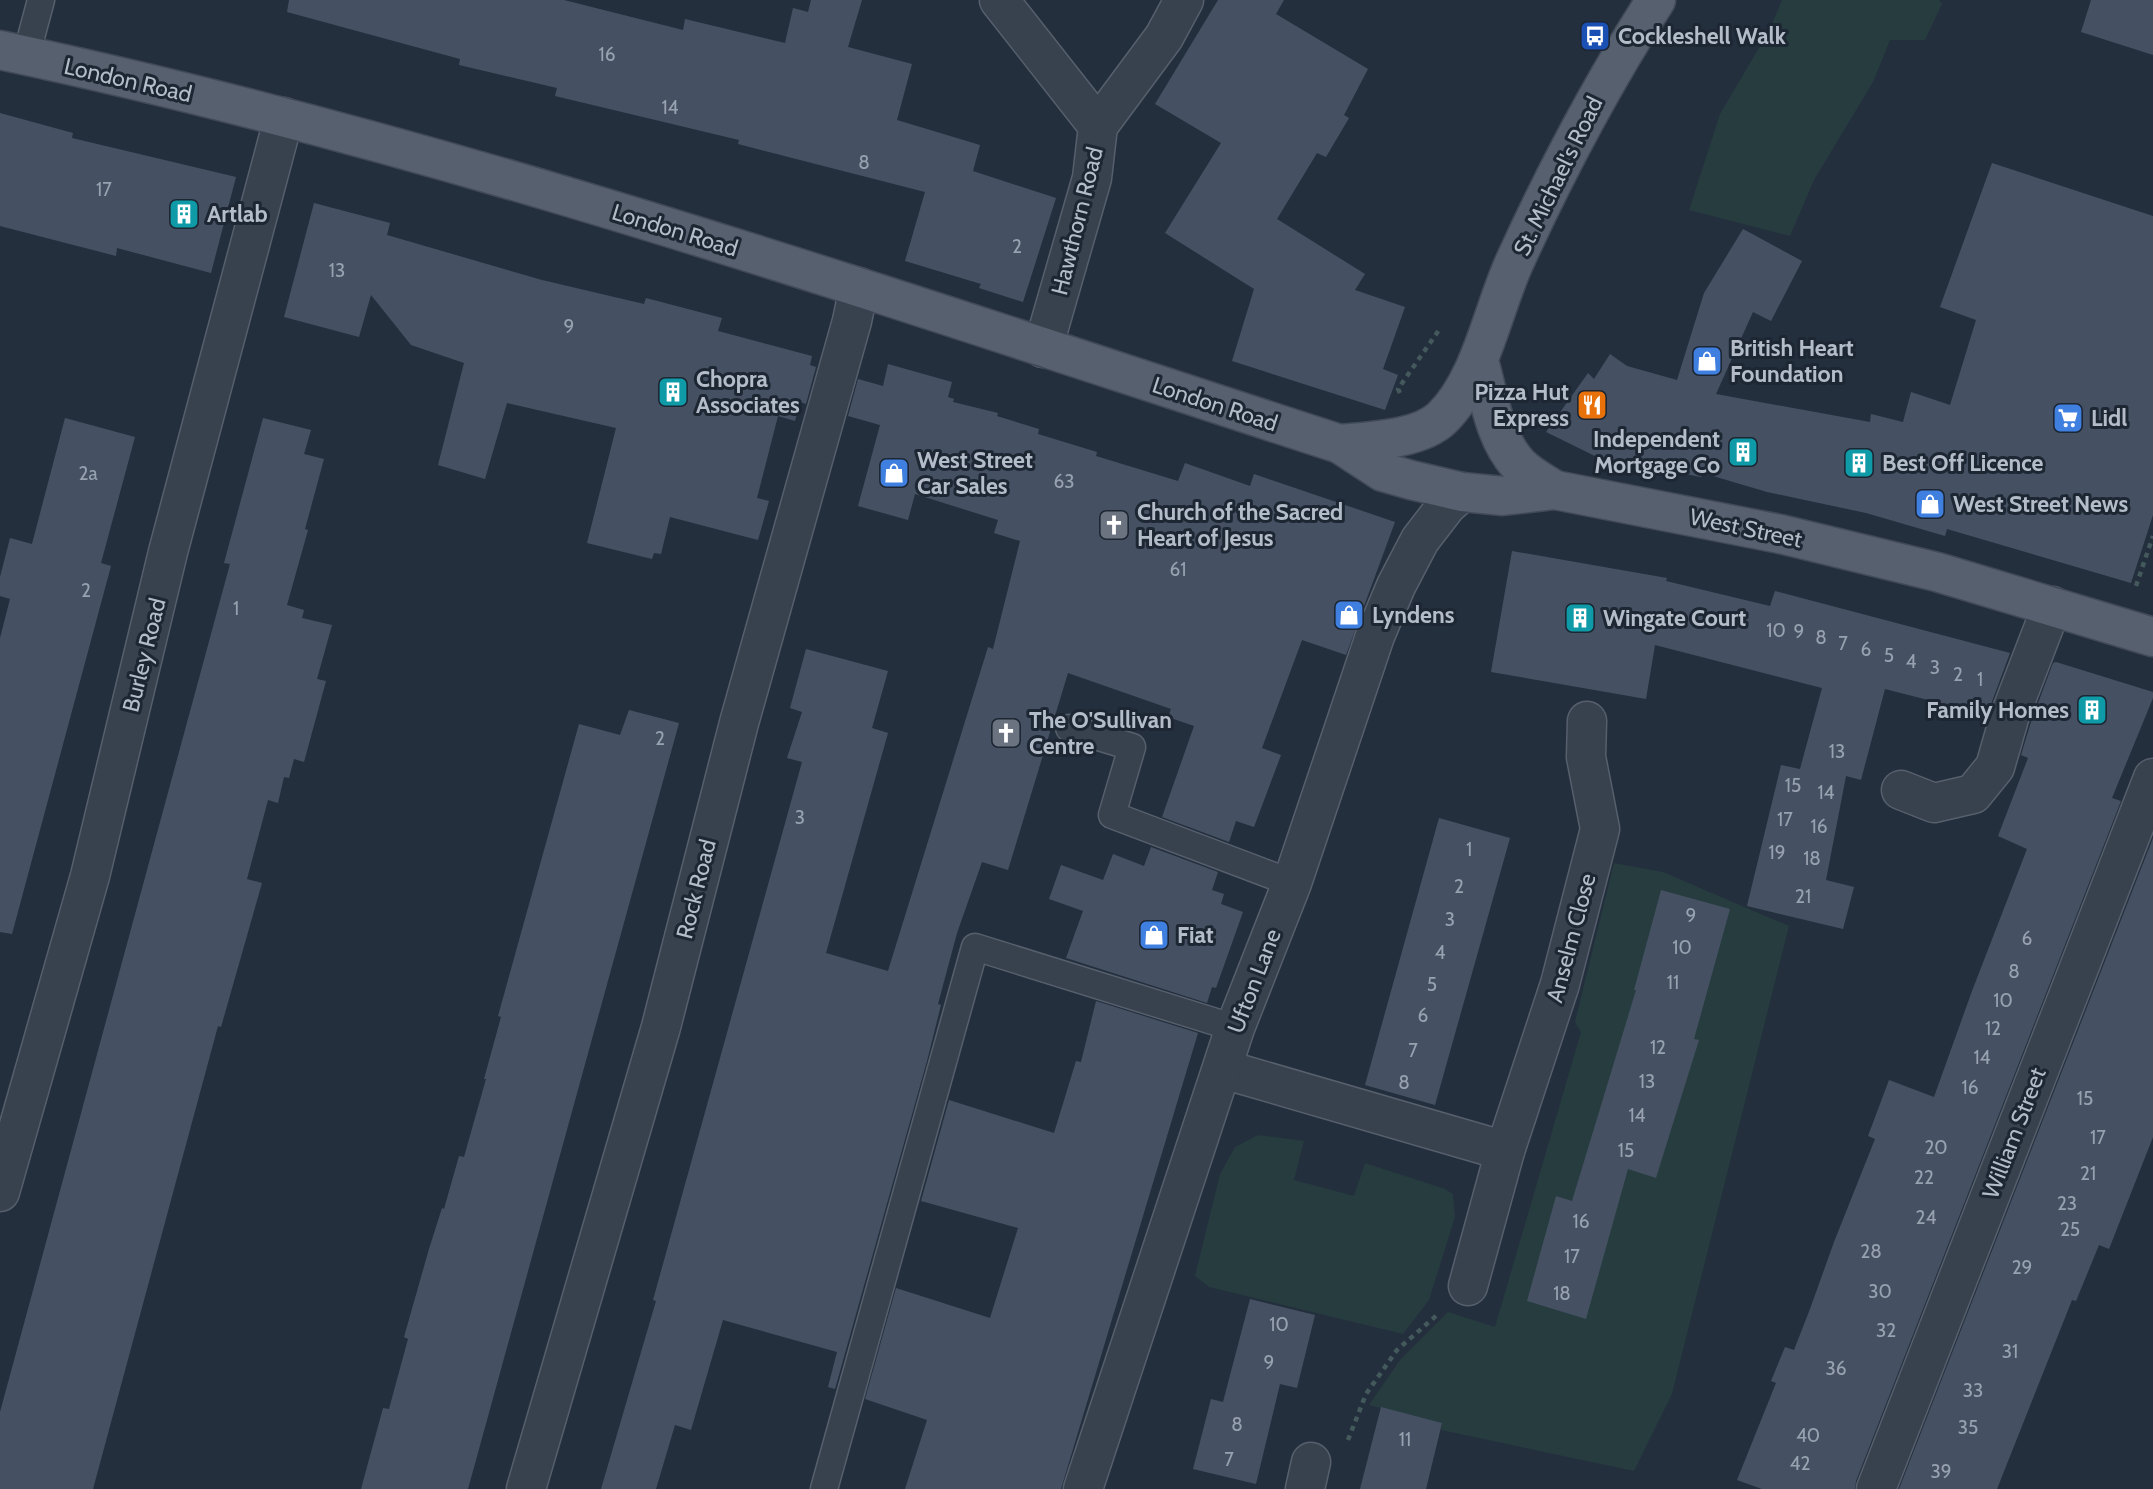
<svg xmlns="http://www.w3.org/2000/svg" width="2153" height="1489" font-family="Cabin,sans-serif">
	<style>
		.green { fill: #263c3f }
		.building { fill: #455162 }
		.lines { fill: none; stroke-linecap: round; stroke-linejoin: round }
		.lane-casing { stroke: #565f6c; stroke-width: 29 }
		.street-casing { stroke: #565f6c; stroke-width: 41 }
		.primary-casing { stroke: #414a57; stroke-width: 41 }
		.path { stroke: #44595c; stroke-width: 4.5; stroke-dasharray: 5 5; stroke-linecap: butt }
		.lane { stroke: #38414e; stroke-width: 26 }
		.street { stroke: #38414e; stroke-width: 38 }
		.primary { stroke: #56606e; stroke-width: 38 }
		.labels { text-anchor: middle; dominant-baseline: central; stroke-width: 6; stroke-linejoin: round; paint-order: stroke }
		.number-label { font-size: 19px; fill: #98a1af }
		.poi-label { font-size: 23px; font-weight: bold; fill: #b4bcc9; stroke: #1d2633; text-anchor: start }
		.street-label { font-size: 23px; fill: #b4bcc9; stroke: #1d2633 }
	</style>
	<rect width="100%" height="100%" fill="#242f3e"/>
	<!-- green -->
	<g class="green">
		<polygon points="1782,0 1939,0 1942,4 1925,40 1890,40 1873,82 1814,180 1790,236 1689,210 1720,114 1769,31"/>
		<polygon points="1614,863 1663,872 1789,926 1672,1394 1634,1471 1441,1430 1442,1423 1369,1405 1400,1360 1448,1312 1495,1327 1581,1032 1575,1022"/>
		<polygon points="1258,1135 1304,1141 1294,1180 1354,1196 1365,1163 1445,1189 1453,1194 1455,1217 1429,1300 1403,1334 1209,1287 1195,1276 1220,1174 1235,1147"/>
	</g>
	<!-- building -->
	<g class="building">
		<polygon points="289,0 564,0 683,30 685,19 785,43 793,8 808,12 811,0 862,0 848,47 912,64 897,120 980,145 973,171 1056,198 1023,302 979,288 981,284 905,261 925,192 738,144 739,140 555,96 557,88 459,65 460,59 287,12"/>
		<polygon points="1218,0 1284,0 1276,14 1368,69 1344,115 1349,118 1326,157 1317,153 1277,219 1365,274 1355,290 1405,307 1383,369 1398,375 1385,410 1232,361 1254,289 1165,233 1221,143 1155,104"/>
		<polygon points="2091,0 2153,0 2153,55 2081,32"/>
		<polygon points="0,113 73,133 72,138 236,177 211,273 117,248 116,256 0,226"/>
		<polygon points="1992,163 2153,216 2153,515 2131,583 1947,529 1945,536 1866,513 1767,492 1703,473 1701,477 1599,458 1546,432 1588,373 1594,379 1610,354 1627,366 1677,380 1704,293 1743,229 1802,261 1771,321 1753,312 1716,394 1870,422 1871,414 1903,422 1911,392 1950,405 1976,320 1940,307"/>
		<polygon points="314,203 390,223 387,235 542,280 644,304 646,298 722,318 718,331 812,356 810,365 816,367 806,404 800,402 795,421 778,416 757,498 769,501 758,540 670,517 661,554 654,553 652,559 587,543 616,428 507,403 485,479 438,465 464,363 411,345 371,295 359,337 284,317"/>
		<polygon points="888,364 952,382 948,397 954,399 953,402 998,413 997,416 1039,429 1038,434 1097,452 1096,456 1178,481 1185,463 1250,486 1254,474 1395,522 1346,655 1302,640 1262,748 1281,755 1254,827 1236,821 1229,842 1162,817 1194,726 1168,717 1171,709 1068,673 1008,870 982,862 957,933 938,1004 941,1005 927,1061 835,1389 828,1387 837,1352 723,1320 691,1430 675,1425 656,1489 601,1489 656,1301 653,1300 802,762 787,758 802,712 790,708 806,649 888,671 872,728 888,733 826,953 888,971 988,647 993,649 1020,541 994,533 998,520 915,494 908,520 858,506 880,425 848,416 858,379 883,386"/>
		<polygon points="65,418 135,437 101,563 111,566 12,934 0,932 0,638 10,599 0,596 0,577 10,538 32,544"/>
		<polygon points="263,418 311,430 304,454 324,459 305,529 308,530 287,605 304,610 302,618 332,625 317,679 326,681 304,762 294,759 289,778 284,777 278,803 268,800 247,879 262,883 221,1027 218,1026 93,1489 0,1489 0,1412 230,564 224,563"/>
		<polygon points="1512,551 1667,578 1666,581 1770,606 1775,591 2010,653 1987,715 1885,689 1861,780 1846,776 1826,880 1854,887 1843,929 1747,906 1781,765 1800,769 1822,688 1655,645 1646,699 1491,672"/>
		<polygon points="2056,662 2153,692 2153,698 2112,798 2121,801 1856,1481 1855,1489 1762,1489 1737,1480 1776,1383 1771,1381 1785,1347 1794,1350 1810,1309 1834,1242 1875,1139 1868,1136 1889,1080 1934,1097 1972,991 2027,849 1998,836 2028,758 2021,755 2031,722 2053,663"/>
		<polygon points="629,710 679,723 468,1489 361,1489 383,1408 389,1409 408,1339 404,1337 429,1249 442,1208 444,1209 459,1156 464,1157 486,1079 484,1079 501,1017 498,1016 579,724 620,735"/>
		<polygon points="1439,818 1510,838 1435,1105 1365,1085"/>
		<polygon points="2153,838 2153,1137 2109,1249 2099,1245 2076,1301 2072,1300 1997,1489 1899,1489"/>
		<polygon points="1151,847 1218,872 1212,890 1224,894 1221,904 1243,912 1216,988 1212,987 1207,1003 1066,958 1083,911 1049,899 1061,865 1103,880 1113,854 1144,866"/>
		<polygon points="1661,890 1730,909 1694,1039 1699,1040 1656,1178 1628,1169 1586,1319 1527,1301 1556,1196 1572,1201 1636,990 1634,990"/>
		<polygon points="1096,1001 1198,1033 1061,1489 905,1489 927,1420 865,1399 896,1288 990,1318 1018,1228 921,1201 949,1100 1054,1133 1076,1061 1081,1062"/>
		<polygon points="1250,1299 1315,1315 1297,1388 1280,1384 1256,1484 1193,1469 1211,1399 1223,1402"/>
		<polygon points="1381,1407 1442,1423 1426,1489 1360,1489"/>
	</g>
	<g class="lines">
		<!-- lane casing -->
		<g class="lane-casing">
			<g id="lane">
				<polyline points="26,56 41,0"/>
				<polyline points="1069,728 1132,747 1112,815 1292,883"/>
				<polyline points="824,1489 975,947 1235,1028"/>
			</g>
		</g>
		<!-- street casing -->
		<g class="street-casing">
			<g id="street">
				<polyline points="999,0 1098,126 1092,178 1043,348"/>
				<polyline points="1098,126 1164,37 1184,0"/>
				<polyline points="1901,790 1934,803 1973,794 1995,767 2010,715 2052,606"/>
				<polyline points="1223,1069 1505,1151 1560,984 1600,829 1586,757 1587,721"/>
				<polyline points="0,1192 90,876 168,552 284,117"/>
				<polyline points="1468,1286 1505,1151"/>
				<polyline points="526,1489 661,1027 739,723 852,321 859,287"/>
				<polyline points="1083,1489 1235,1028 1292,883 1375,636 1396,586 1420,540 1447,505 1462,492"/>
				<polyline points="1305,1489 1311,1462"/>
				<polyline points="1876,1489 2153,778"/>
			</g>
		</g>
		<!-- primary casing -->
		<g class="primary-casing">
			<g id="primary">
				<path d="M0,50C456,146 898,301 1340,444L1383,472L1411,480L1462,492L1503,496L1555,490L1780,534L1937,572L2153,637"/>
				<path d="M1479,361C1489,395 1493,436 1518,464C1528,475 1542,482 1555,490"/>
				<path d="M1340,444C1369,441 1419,440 1442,418C1481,380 1492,311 1515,261C1556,171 1602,84 1656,0"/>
			</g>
		</g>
		<!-- path -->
		<g class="path">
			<polyline points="1400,393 1398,389 1439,330"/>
			<polyline points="2136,586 2153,536"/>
			<polyline points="1348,1440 1366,1394 1397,1350 1437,1315"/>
		</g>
		<!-- lane -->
		<use href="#lane" class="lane"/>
		<!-- street -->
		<use href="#street" class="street"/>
		<!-- primary -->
		<use href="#primary" class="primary"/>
	</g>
	<!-- icons -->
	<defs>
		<g id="bus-square" transform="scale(1.575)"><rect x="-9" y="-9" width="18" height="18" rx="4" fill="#1a4fb4" stroke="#1d2633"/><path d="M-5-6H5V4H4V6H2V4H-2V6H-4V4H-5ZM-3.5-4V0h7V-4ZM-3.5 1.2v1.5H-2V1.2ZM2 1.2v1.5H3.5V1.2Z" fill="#fff"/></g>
		<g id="building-square" transform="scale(1.575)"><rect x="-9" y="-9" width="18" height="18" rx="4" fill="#0f9aa8" stroke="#1d2633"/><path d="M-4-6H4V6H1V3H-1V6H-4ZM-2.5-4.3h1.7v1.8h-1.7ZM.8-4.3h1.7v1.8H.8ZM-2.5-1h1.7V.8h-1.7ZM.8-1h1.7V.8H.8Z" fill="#fff"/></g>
		<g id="shop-square" transform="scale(1.575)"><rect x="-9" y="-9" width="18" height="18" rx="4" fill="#3f7fe0" stroke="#1d2633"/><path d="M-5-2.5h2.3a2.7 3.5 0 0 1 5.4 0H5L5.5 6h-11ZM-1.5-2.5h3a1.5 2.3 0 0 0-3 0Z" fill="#fff"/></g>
		<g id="restaurant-square" transform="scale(1.575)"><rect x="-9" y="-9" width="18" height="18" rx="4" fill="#e8710a" stroke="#1d2633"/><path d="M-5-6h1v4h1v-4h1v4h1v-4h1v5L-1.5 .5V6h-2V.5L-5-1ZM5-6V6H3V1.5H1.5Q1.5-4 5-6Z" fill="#fff"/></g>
		<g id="supermarket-square" transform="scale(1.575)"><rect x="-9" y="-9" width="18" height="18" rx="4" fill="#3f7fe0" stroke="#1d2633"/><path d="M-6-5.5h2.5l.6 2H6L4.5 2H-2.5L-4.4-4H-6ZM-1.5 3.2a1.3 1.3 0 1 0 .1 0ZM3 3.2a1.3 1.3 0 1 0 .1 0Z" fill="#fff"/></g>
		<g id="church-square" transform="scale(1.575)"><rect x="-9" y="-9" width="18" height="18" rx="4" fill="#6b7280" stroke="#1d2633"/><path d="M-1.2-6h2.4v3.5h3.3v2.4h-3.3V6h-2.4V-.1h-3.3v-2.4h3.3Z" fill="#fff"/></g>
	</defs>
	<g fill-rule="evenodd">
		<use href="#bus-square" x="1595" y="36"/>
		<use href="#building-square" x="184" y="214"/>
		<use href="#shop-square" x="1707" y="361"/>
		<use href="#building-square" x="673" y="392"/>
		<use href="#restaurant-square" x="1592" y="405"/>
		<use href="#supermarket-square" x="2068" y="418"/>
		<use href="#building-square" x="1743" y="452"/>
		<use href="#building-square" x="1859" y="463"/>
		<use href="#shop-square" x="894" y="473"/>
		<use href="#shop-square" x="1930" y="504"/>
		<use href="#church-square" x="1114" y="525"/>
		<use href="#shop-square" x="1349" y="615"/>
		<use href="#building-square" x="1580" y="618"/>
		<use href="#building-square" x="2092" y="710"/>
		<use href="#church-square" x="1006" y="733"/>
		<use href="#shop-square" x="1154" y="935"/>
	</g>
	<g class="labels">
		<!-- number labels -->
		<g class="number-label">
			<text x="607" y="54">16</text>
			<text x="670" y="107">14</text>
			<text x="864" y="162">8</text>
			<text x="104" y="189">17</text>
			<text x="1017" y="246">2</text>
			<text x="337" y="270">13</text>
			<text x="569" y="326">9</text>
			<text x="88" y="473">2a</text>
			<text x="1064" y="481">63</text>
			<text x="1178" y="569">61</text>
			<text x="86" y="590">2</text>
			<text x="236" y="608">1</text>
			<text x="1776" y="630">10</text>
			<text x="1799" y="631">9</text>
			<text x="1821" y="637">8</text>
			<text x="1843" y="643">7</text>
			<text x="1866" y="649">6</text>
			<text x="1889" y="655">5</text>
			<text x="1911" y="661">4</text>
			<text x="1935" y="667">3</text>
			<text x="1958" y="674">2</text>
			<text x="1980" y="679">1</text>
			<text x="660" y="738">2</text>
			<text x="1837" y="751">13</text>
			<text x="1793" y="785">15</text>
			<text x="1826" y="792">14</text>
			<text x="800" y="817">3</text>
			<text x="1785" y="819">17</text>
			<text x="1819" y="826">16</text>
			<text x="1469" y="849">1</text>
			<text x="1777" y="852">19</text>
			<text x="1812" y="858">18</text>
			<text x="1459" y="886">2</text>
			<text x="1803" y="896">21</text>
			<text x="1691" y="915">9</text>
			<text x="1450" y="919">3</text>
			<text x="2027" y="938">6</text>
			<text x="1682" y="947">10</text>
			<text x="1440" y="952">4</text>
			<text x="2014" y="971">8</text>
			<text x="1673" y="982">11</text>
			<text x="1432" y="984">5</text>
			<text x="2003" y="1000">10</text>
			<text x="1423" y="1015">6</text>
			<text x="1993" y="1028">12</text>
			<text x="1658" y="1047">12</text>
			<text x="1413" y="1050">7</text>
			<text x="1982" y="1057">14</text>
			<text x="1647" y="1081">13</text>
			<text x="1404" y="1082">8</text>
			<text x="1970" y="1087">16</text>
			<text x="2085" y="1098">15</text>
			<text x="1637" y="1115">14</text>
			<text x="2098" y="1137">17</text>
			<text x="1936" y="1147">20</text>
			<text x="1626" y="1150">15</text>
			<text x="2088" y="1173">21</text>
			<text x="1924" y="1177">22</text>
			<text x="2067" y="1203">23</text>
			<text x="1926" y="1217">24</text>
			<text x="1581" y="1221">16</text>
			<text x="2070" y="1229">25</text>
			<text x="1871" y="1251">28</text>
			<text x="1572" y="1256">17</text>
			<text x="2022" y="1267">29</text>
			<text x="1880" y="1291">30</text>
			<text x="1562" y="1293">18</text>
			<text x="1279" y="1324">10</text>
			<text x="1886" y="1330">32</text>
			<text x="2010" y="1351">31</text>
			<text x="1269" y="1362">9</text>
			<text x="1836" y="1368">36</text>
			<text x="1973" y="1390">33</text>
			<text x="1237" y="1424">8</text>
			<text x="1968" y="1427">35</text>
			<text x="1808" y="1435">40</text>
			<text x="1405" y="1439">11</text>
			<text x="1229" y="1459">7</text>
			<text x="1800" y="1463">42</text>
			<text x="1941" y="1471">39</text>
		</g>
		<!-- poi labels -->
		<g class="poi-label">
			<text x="1618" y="36">Cockleshell Walk</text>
			<text x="207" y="214">Artlab</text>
			<text x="1730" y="348">British Heart<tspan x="1730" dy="26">Foundation</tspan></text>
			<text x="696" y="379">Chopra<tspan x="696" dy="26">Associates</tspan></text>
			<text x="1569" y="392" text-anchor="end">Pizza Hut<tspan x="1569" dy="26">Express</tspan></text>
			<text x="2091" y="418">Lidl</text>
			<text x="1720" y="439" text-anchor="end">Independent<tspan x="1720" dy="26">Mortgage Co</tspan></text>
			<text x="917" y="460">West Street<tspan x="917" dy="26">Car Sales</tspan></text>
			<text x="1882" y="463">Best Off Licence</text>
			<text x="1953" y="504">West Street News</text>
			<text x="1137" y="512">Church of the Sacred<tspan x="1137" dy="26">Heart of Jesus</tspan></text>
			<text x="1372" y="615">Lyndens</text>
			<text x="1603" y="618">Wingate Court</text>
			<text x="2069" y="710" text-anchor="end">Family Homes</text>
			<text x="1029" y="720">The O'Sullivan<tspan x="1029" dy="26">Centre</tspan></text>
			<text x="1177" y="935">Fiat</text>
		</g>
		<!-- street labels -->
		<g class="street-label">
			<text transform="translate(128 80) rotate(13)">London Road</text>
			<text transform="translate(1558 176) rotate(-64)">St. Michael's Road</text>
			<text transform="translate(1077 221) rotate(-76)">Hawthorn Road</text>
			<text transform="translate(675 230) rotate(17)">London Road</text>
			<text transform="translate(1215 404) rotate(18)">London Road</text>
			<text transform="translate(1746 528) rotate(12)">West Street</text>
			<text transform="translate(144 655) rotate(-76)">Burley Road</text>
			<text transform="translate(696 889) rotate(-76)">Rock Road</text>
			<text transform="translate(1571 938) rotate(-75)">Anselm Close</text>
			<text transform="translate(1254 981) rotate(-69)">Ufton Lane</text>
			<text transform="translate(2014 1133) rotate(-69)">William Street</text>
		</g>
	</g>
</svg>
